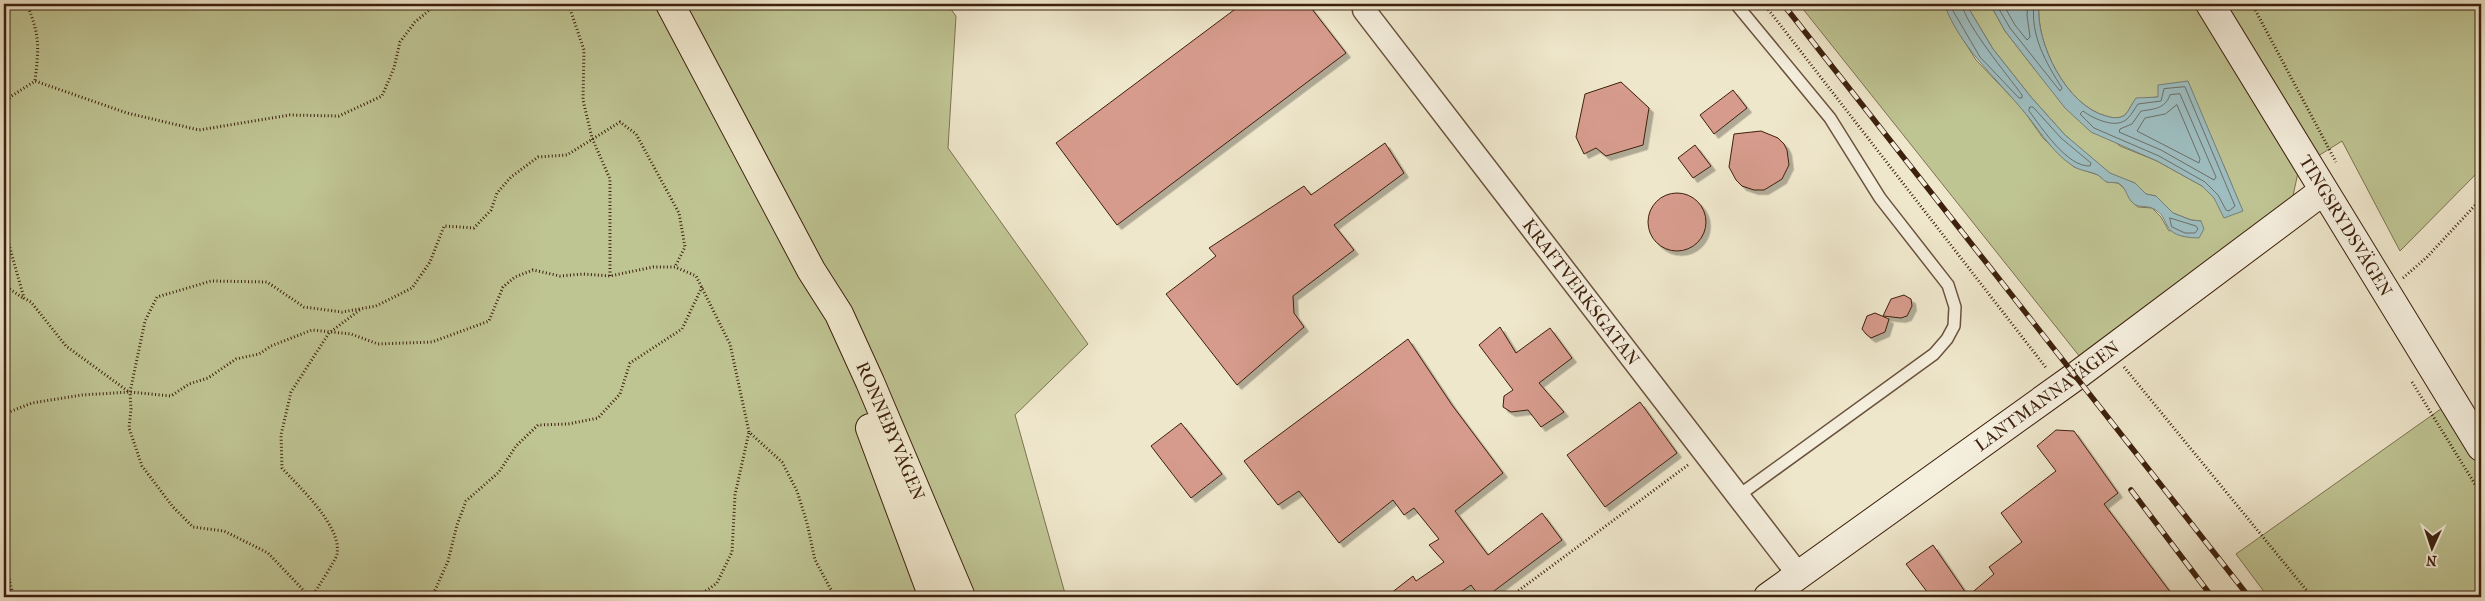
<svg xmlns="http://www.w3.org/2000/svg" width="2485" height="601" font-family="'IM FELL French Canon',serif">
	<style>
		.green { fill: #bfc493; stroke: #7e7250 }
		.water { fill: #9ebec1; stroke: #777f79 }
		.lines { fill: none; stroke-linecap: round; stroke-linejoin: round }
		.shore { stroke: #6e6f67; stroke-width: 1 }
		.building { fill: #d69b8c; stroke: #3d200d; filter: url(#shadow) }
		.lane-casing { stroke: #6a523d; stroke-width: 14 }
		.street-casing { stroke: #6a523d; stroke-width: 25 }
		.secondary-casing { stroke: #3d200d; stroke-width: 30 }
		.primary-casing { stroke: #3d200d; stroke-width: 30 }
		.path { stroke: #3d200d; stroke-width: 3; stroke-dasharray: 1 2.5; stroke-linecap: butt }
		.lane { stroke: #f5efde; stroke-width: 11 }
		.street { stroke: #f5efde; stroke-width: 22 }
		.secondary { stroke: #f5efde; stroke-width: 28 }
		.primary { stroke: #efe7cc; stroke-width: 28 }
		.rail-casing { stroke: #3d200d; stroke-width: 5.5 }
		.rail { stroke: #f5efde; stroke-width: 4; stroke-dasharray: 11; stroke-linecap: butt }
		.labels { text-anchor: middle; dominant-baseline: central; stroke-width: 5; stroke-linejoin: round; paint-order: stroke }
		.street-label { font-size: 18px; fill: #3d200d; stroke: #f5efde }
	</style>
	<defs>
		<filter id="shadow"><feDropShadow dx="4.5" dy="4.5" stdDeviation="0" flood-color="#0004"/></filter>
	</defs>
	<rect width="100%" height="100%" fill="#efe7cc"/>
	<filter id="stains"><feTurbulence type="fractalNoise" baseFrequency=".004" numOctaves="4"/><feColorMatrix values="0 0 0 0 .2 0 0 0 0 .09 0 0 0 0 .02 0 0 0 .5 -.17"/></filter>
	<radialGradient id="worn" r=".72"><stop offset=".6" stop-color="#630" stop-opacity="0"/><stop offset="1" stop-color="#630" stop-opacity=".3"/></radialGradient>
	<!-- green -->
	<g class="green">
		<polygon points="4,4 947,4 956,16 948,148 1088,344 1015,415 1066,597 4,597"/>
		<path d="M1799,4H1944L1956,28L1976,60L2021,107L2043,138L2074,167L2098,175L2107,182L2118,183L2126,190L2131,201L2138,207L2152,208L2161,217L2169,231L2201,221L2191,220L2173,213L2156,196L2146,194L2135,183L2110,174L2065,135L2031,97L1993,49L1966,4H1990L2005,31L2036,71L2120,146L2157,161L2202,186L2214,198L2242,210L2223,164L2158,97L2136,99C2132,103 2129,111 2125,115C2119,119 2112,118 2106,116C2067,106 2035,43 2039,4H2481V169L2400,251L2342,141L2299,168L2291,205L2084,362Z"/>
		<polygon points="2452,401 2481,447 2481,597 2268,597 2236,554"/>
	</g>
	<!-- water -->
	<g class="water">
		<path d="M1944,4H1966L1993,49L2031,97L2065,135L2110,173L2135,183L2146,194L2156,196L2173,213L2191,220L2201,221L2204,229L2199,238C2156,237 2174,218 2152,208C2145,205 2137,209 2131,201C2126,195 2126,187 2118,183C2115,182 2110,183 2107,182C2104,181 2101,177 2098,175C2090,171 2080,171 2073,166C2050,151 2038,127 2020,107C1992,74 1960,46 1944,4Z"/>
		<path d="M1990,4H2039C2035,43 2067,106 2106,116C2112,118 2119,119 2125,115C2129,111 2132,103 2136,98L2158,97V85L2188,81L2243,211L2224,218L2214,198L2202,186L2157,161L2091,132L2065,108L2036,71L2005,31Z"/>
	</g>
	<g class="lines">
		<!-- shore -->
		<g class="shore">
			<path d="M1949,4L1980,57L2019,98H2022V95C2009,77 1964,23 1962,4"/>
			<path d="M1996,4L2010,28L2060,91L2062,88C2046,63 2030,35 2034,4"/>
			<polyline points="2003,4 2015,25 2027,40 2030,37 2027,15 2028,4"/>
			<path d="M2185,87L2235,206L2229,211L2226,210L2218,195L2205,182L2159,156L2094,128L2080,114L2083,111C2094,119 2117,130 2128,118C2132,114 2135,108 2138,104L2161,101L2164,89Z"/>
			<path d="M2180,94L2216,177L2214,180L2161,150L2119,132L2120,129L2132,124L2141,111C2154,109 2165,109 2170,95Z"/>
			<polygon points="2177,105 2200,159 2199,163 2137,131 2145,118 2165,114"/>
			<path d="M2030,107H2033L2061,138L2091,163L2090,166C2067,167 2042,128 2029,111Z"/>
			<polygon points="2170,218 2196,226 2198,229 2195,233 2185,233 2172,227"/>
		</g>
	</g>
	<!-- building -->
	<g class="building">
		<polygon points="1242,4 1308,4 1346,53 1117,225 1056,143"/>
		<polygon points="1621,82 1649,108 1643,145 1606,156 1596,148 1584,154 1576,137 1585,94"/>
		<polygon points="1733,90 1747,108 1714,134 1700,115"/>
		<polygon points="1761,131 1778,138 1784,144 1787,150 1789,165 1782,179 1774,184 1764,190 1754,190 1742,186 1736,180 1729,167 1734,134"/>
		<polygon points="1385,143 1404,173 1334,225 1354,250 1293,296 1294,313 1304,327 1237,385 1166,294 1216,256 1209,248 1304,186 1311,195"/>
		<polygon points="1695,145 1711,166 1693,178 1678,158"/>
		<circle cx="1677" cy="222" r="29"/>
		<polygon points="1904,295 1911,299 1912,306 1907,316 1901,318 1883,316 1891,299"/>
		<polygon points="1875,313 1889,319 1885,332 1871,338 1866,334 1862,329 1867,316"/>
		<polygon points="1500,327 1516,353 1550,328 1572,358 1539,383 1564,412 1541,427 1528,410 1511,412 1503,407 1504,396 1513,390 1479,345"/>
		<polygon points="1408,339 1452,405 1503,473 1455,511 1488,555 1542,513 1562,540 1486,597 1480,597 1471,585 1454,597 1386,597 1413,576 1416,581 1444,562 1429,545 1439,539 1414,508 1404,515 1393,500 1339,543 1299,491 1278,505 1244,461"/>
		<polygon points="1640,402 1677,453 1605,507 1567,455"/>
		<polygon points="1181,423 1222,474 1191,498 1151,446"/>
		<polygon points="2056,430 2074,431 2118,493 2104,504 2174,597 1931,597 1906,564 1933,545 1968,596 1994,574 1989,567 2022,542 2001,513 2056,471 2037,446"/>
	</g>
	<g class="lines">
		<!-- lane casing -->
		<g class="lane-casing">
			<polyline id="lane" points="1736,4 1830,118 1880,198 1948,285 1955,307 1954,326 1947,339 1934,354 1738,496"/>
		</g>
		<!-- street casing -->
		<g class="street-casing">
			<g id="street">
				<path id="s1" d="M1364,10L1798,574"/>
			</g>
		</g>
		<!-- secondary casing -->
		<g class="secondary-casing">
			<g id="secondary">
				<path id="s2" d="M2210,4L2481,447"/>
				<path id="s3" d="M1768,597L2076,376L2323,191"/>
			</g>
		</g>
		<!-- primary casing -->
		<g class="primary-casing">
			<g id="primary">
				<path id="s4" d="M670,4L811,270L839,314L870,382L961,597"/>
				<polyline points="870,428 933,597"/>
			</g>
		</g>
		<!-- path -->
		<g class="path">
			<path d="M27,4C40,36 39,47 35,81"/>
			<polyline points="562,4 569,6 584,50 583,100 592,138 610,179 610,276"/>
			<polyline points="1764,4 2047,369"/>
			<polyline points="2252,4 2336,162"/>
			<polyline points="4,115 10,97 35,81 127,113 199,130 290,115 339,116 382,96 394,68 400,42 415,22 437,4"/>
			<polyline points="4,227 24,298 31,302 66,346 129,392"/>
			<polyline points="2403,278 2427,257 2481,199"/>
			<polyline points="4,285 23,298"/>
			<polyline points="2124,367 2312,597"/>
			<polyline points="2412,382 2481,494"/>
			<polyline points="4,414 32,403 82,395 130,392 171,396 189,384 208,378 236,359 259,354 271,346 312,330 351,334 378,344 432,342 489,321 503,287 515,277 533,270 560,276 583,274 610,276 653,267 675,267 696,276 730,344 749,432 782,462 797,491 807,523 815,560 835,597"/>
			<polyline points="4,562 14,597"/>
			<polyline points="310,597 268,553 224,531 193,527 173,507 142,466 129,428 131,409 130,392 145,321 157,297 211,281 267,282 304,307 342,312 376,306 412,288 430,262 444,226 474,228 491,210 497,193 511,177 538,157 567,155 620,122 636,134 679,213 685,247 675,267"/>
			<path d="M312,597C317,588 335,562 337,554C342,526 299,487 282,468L281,435L291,392L329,333L361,309"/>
			<polyline points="432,597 448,561 457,525 466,501 499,472 516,446 538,425 568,424 598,418 620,394 630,363 682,329 702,287"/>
			<polyline points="697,597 717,583 732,552 735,495 749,432"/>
			<polyline points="1510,597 1688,465"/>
		</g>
		<!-- lane -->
		<use href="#lane" class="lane"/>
		<!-- street -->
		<use href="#street" class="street"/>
		<!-- secondary -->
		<use href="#secondary" class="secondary"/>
		<!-- primary -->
		<use href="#primary" class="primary"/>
		<!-- rail casing -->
		<g class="rail-casing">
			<g id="rail">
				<polyline points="1783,4 2249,597"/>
				<polyline points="2131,490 2212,597"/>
			</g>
		</g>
		<!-- rail -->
		<use href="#rail" class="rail"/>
	</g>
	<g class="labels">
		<!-- street labels -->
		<g class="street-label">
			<text stroke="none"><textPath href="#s2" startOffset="260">TINGSRYDSVÄGEN</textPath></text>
			<text stroke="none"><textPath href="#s1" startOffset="356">KRAFTVERKSGATAN</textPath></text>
			<text stroke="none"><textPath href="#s3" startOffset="344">LANTMANNAVÄGEN</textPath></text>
			<text stroke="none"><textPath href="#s4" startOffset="481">RONNEBYVÄGEN</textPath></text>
		</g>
	</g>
	<!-- margin -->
	<rect width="2485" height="601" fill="none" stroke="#efe7cc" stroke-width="20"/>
	<rect x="5" y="5" width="2475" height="591" fill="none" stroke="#3d200d" stroke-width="2.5"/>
	<rect x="10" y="10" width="2465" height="581" fill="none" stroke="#3d200d"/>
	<!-- north arrow -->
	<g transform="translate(2432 548) rotate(183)" stroke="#f5efde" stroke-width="4" paint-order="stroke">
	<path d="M0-4L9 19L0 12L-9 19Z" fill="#3d200d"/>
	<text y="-8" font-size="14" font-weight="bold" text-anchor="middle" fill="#3d200d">N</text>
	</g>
	<rect width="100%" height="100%" filter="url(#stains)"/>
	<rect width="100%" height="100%" fill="url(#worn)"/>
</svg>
